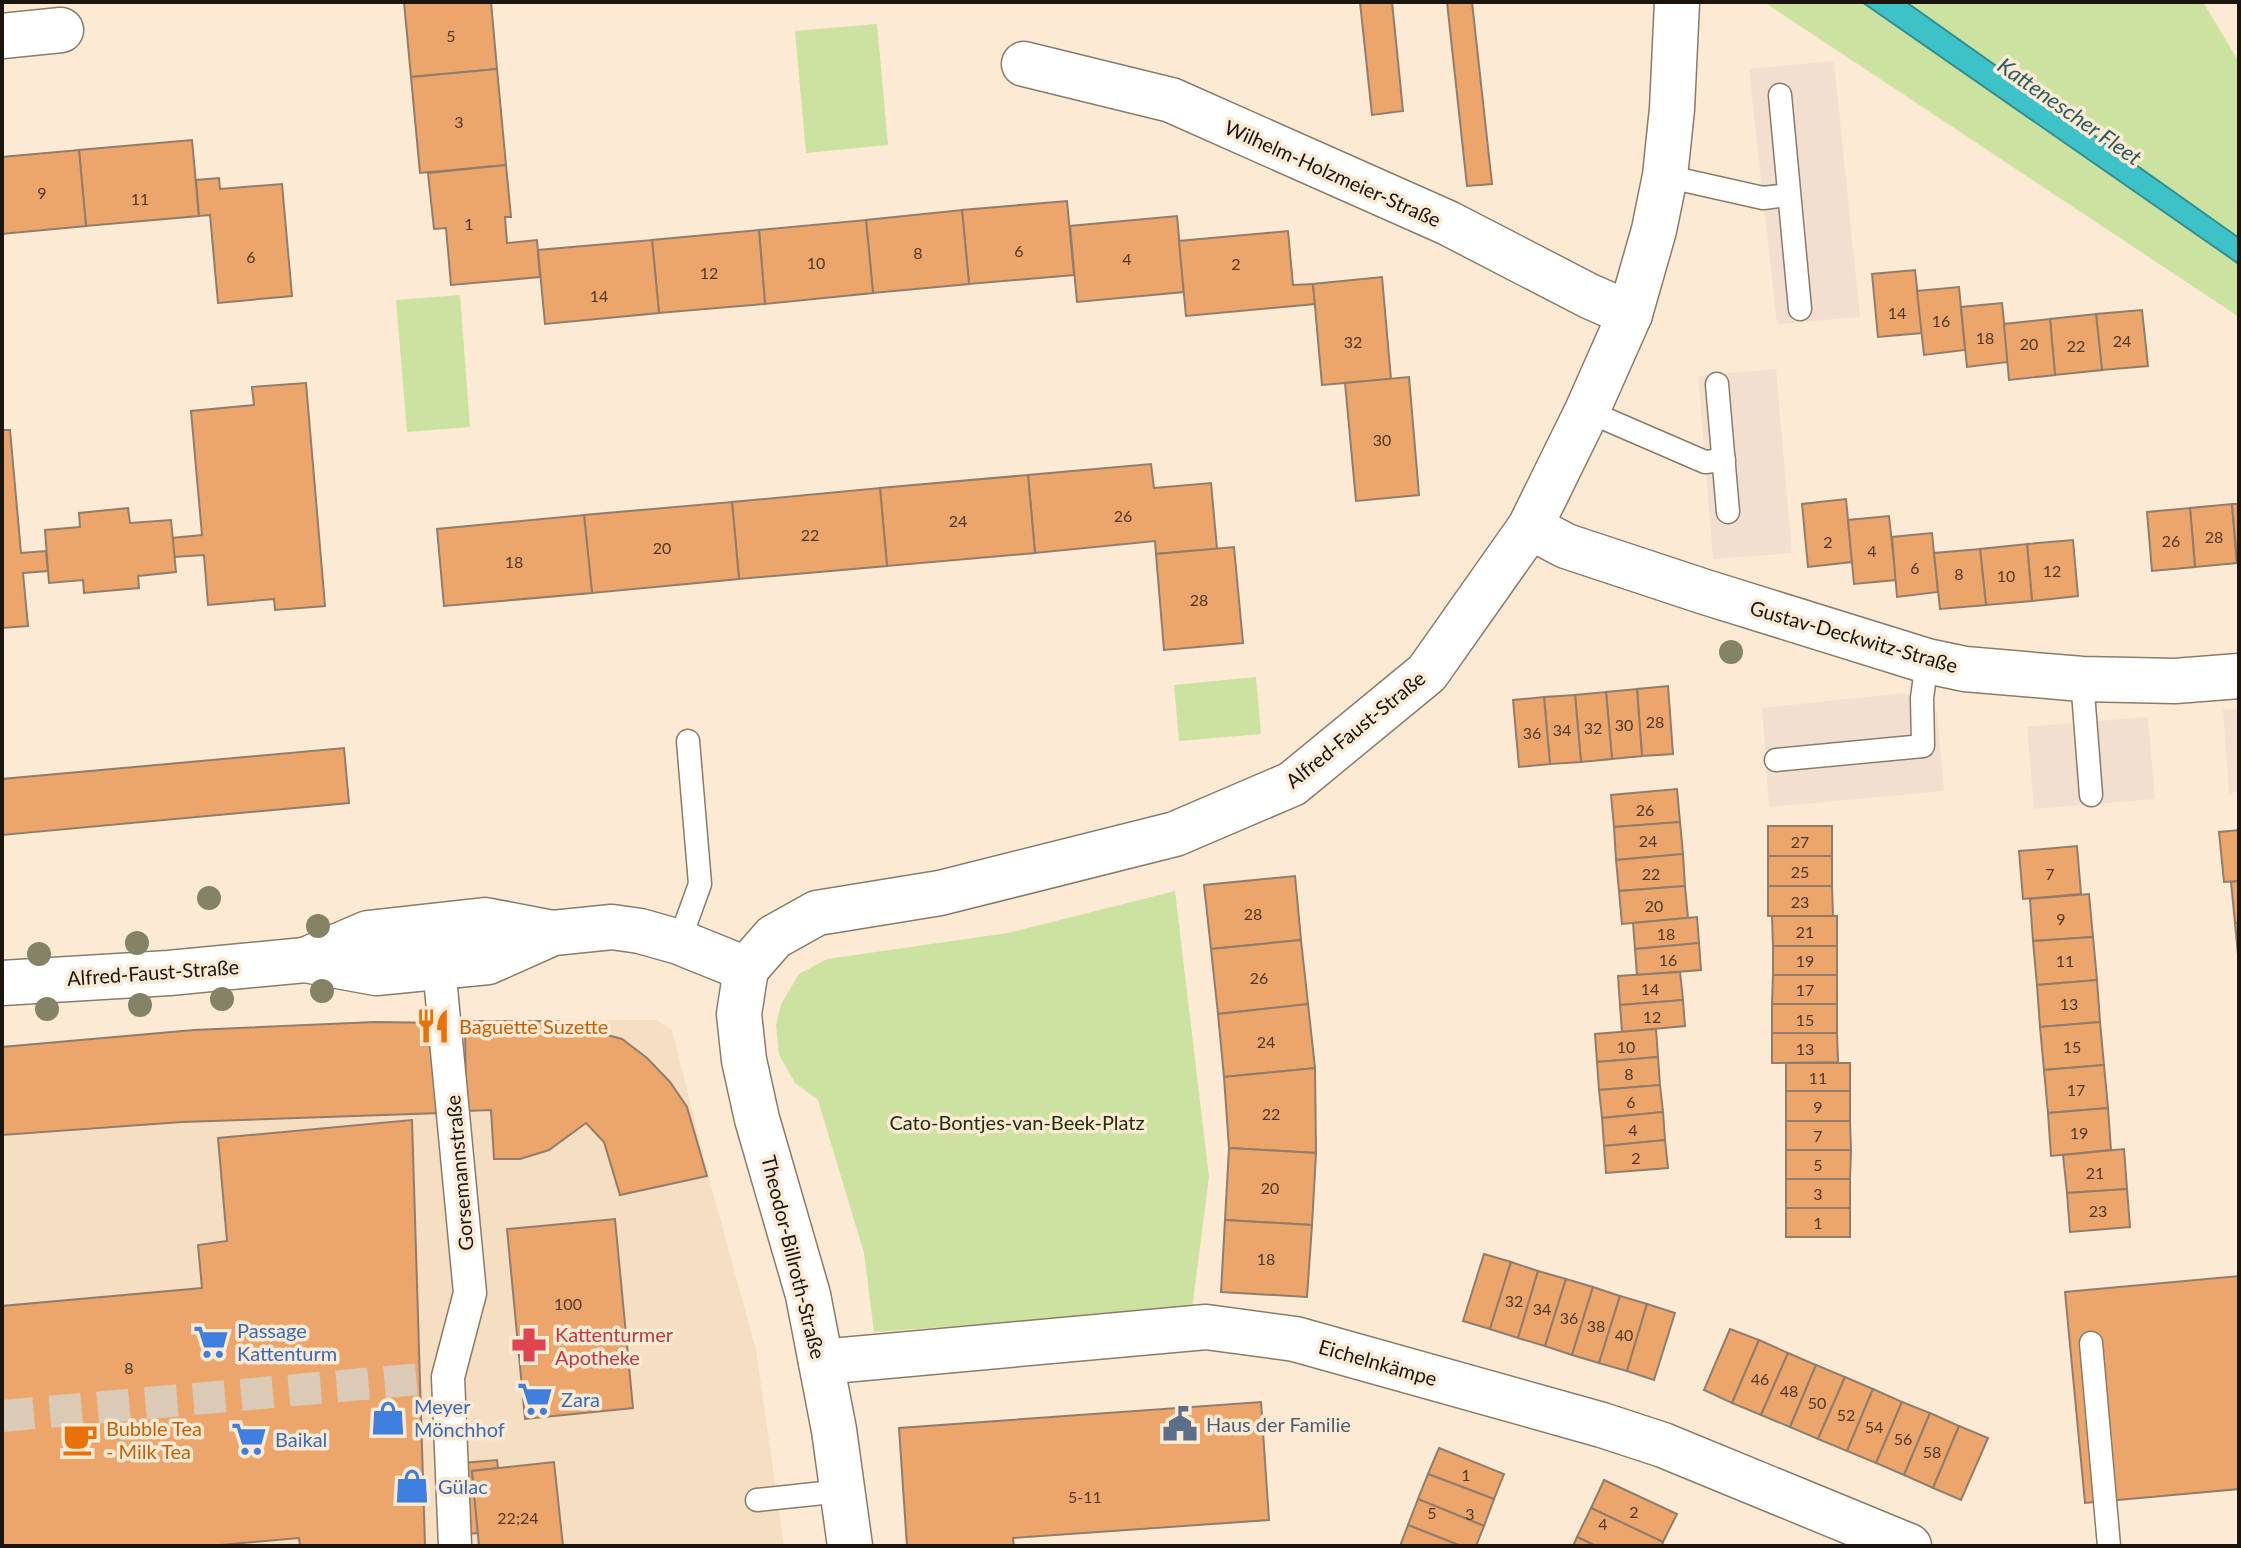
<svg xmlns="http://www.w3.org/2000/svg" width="2241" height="1548" font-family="Lato,sans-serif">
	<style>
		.built { fill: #f5dec2 }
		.industrial { fill: #f3dfd0 }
		.green { fill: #cce2a1 }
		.water { fill: #3dc2c8; stroke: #338e90; stroke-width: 2 }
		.building { fill: #eca66b; stroke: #927d6d; stroke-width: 2 }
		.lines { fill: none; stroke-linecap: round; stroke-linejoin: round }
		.pedestrian-tunnel { stroke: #dacab6; stroke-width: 32; stroke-dasharray: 32 16; stroke-linecap: butt }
		.service-casing { stroke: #8b7b67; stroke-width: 25 }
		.pedestrian-casing { stroke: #8b7b67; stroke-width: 35 }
		.minor-casing { stroke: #8b7b67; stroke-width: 47 }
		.tertiary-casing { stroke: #8b7b67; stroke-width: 47 }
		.service { stroke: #fff; stroke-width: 22 }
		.pedestrian { stroke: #fff; stroke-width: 32 }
		.minor { stroke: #fff; stroke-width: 44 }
		.tertiary { stroke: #fff; stroke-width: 44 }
		.tree { fill: #858365 }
		.labels { text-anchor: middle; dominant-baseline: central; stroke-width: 7; stroke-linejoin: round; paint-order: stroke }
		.number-label { font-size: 16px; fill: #4f3924 }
		.street-label { font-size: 20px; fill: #1b150d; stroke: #fcead4 }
		.food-label { font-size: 20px; fill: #c56008; stroke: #fcead4; text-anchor: start }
		.park-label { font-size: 20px; fill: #242e0b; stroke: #fcead4 }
		.shop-label { font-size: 20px; fill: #366cbe; stroke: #fcead4; text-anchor: start }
		.health-label { font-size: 20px; fill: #be3a42; stroke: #fcead4; text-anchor: start }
		.service-label { font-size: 20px; fill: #4e5e75; stroke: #fcead4; text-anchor: start }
		.water-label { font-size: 22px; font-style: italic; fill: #295e61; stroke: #fcead4 }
	</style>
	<rect width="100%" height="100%" fill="#fcead4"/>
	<!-- built -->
	<polygon class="built" points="656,1020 672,1030 713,1193 756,1350 784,1546 2,1546 2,1046 194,1030 375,1021"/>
	<!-- industrial -->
	<g class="industrial">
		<polygon points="1834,61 1860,317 1777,324 1749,69"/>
		<polygon points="1776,369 1792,553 1713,559 1698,376"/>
		<polygon points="1905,693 1937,711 1944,791 1769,807 1762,708"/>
		<polygon points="2239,709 2239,792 2229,793 2223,710"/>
		<polygon points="2148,717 2155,799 2034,809 2027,727"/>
	</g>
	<!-- green -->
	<g class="green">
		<polygon points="1764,2 2203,2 2239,62 2239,317"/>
		<polygon points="877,24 888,145 806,153 795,31"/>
		<polygon points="460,295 470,427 407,432 396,300"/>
		<polygon points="1256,677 1261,734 1179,741 1174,685"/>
		<polygon points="1175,891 1209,1177 1192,1309 874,1332 864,1253 818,1100 795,1083 779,1055 776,1025 781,1004 799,974 827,959 1008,933"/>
	</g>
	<!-- water -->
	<polygon class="water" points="1862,2 1906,2 2239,238 2239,264"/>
	<!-- building -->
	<g class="building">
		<polygon points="404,2 491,2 497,69 411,77"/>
		<polygon points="1360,2 1392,2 1403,111 1372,115"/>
		<polygon points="1447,2 1472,2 1492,184 1467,186"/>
		<polygon points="497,69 506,165 420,173 411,77"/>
		<polygon points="192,140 199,216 86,226 79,150"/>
		<polygon points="79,150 86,226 2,234 2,157"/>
		<polygon points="506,165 511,217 505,217 507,243 537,240 540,277 451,285 446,228 434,229 428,173"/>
		<polygon points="219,178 220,189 282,184 292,296 218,303 210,215 199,216 196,180"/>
		<polygon points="1067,201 1074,275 969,284 962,210"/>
		<polygon points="962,210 969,284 873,293 866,220"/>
		<polygon points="1177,216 1184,292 1077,302 1070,226"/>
		<polygon points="866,220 873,293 765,304 759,230"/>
		<polygon points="759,230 765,304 659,313 652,240"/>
		<polygon points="1288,231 1293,285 1313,284 1315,304 1186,316 1179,241"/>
		<polygon points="652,240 659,313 545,324 538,250"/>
		<polygon points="1915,270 1922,333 1878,337 1872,274"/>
		<polygon points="1382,277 1391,379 1322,385 1313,284"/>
		<polygon points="1959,287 1965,350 1924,355 1917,291"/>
		<polygon points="2002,303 2008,362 1967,367 1961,307"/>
		<polygon points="2142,310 2148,366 2102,370 2096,314"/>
		<polygon points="2096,314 2102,370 2055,375 2050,319"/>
		<polygon points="2050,319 2055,375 2009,380 2004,324"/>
		<polygon points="1409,377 1419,495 1356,501 1345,383"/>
		<polygon points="306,383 325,606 275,610 274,599 208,605 204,555 174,557 172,538 202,535 191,411 254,405 252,387"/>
		<polygon points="2,430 10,430 21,553 46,551 48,571 23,573 28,626 2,628"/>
		<polygon points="1151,464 1154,488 1211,483 1217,549 1156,554 1155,541 1035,553 1028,475"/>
		<polygon points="1028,475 1035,553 887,566 880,488"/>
		<polygon points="880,488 887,566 739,579 732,502"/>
		<polygon points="1846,499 1852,562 1808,567 1802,504"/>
		<polygon points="732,502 739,579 592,593 584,515"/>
		<polygon points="2232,504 2237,563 2195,567 2190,508"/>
		<polygon points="2232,504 2239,504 2239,563 2237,563"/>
		<polygon points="128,508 130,523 171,520 176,572 138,576 139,588 84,593 83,580 49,583 45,530 80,527 79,513"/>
		<polygon points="2190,508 2195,567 2152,571 2147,512"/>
		<polygon points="584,515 592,593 444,606 437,529"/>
		<polygon points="1889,516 1896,580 1854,584 1848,520"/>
		<polygon points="1932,533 1938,592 1897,597 1892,537"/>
		<polygon points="2073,540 2078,596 2032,601 2027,544"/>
		<polygon points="2027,544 2032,601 1986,605 1980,549"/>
		<polygon points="1234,547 1243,643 1164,650 1156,554"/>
		<polygon points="1980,549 1986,605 1940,609 1934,553"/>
		<polygon points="1668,686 1673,754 1642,756 1637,689"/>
		<polygon points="1637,689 1642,756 1612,759 1606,692"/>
		<polygon points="1606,692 1612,759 1581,762 1575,695"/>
		<polygon points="1575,695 1581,762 1550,764 1544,697"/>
		<polygon points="1544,697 1550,764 1519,767 1513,700"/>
		<polygon points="344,748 349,803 2,835 2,779"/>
		<polygon points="1677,789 1680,822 1614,827 1611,795"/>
		<polygon points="1680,822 1683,854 1616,860 1614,827"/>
		<rect x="1768" y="826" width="64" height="30"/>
		<polygon points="2239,830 2239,881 2224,882 2219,832"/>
		<polygon points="2077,846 2081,894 2023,899 2019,851"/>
		<polygon points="1683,854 1685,886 1619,891 1616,860"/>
		<rect x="1768" y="856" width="64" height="30"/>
		<polygon points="1295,876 1301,940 1211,949 1204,885"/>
		<polygon points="2239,881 2239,923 2235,923 2231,882"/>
		<polygon points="1685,886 1688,918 1622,924 1619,891"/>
		<polygon points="1768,886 1832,886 1833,916 1768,916"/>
		<polygon points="2089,894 2093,937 2033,941 2030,899"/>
		<polygon points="1772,916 1837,916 1837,946 1773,946"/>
		<polygon points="1697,917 1699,943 1635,949 1633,923"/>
		<polygon points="2235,923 2239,923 2239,965"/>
		<polygon points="2093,937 2097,980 2037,985 2033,941"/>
		<polygon points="1301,940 1308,1004 1218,1014 1211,949"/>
		<polygon points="1699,943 1701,970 1637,975 1635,949"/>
		<rect x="1773" y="946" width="64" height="29"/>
		<polygon points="1680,972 1683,1000 1620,1005 1618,976"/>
		<polygon points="1773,975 1837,975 1837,1004 1772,1004"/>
		<polygon points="2097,980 2100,1022 2040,1027 2037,985"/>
		<polygon points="1683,1000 1685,1026 1622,1032 1620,1005"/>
		<polygon points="1308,1004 1315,1068 1224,1077 1218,1014"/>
		<rect x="1772" y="1004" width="65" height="29"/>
		<polygon points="465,1021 557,1021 622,1039 647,1058 670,1082 687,1107 707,1176 620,1195 604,1142 586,1123 549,1150 520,1159 494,1159 491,1110 466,1111"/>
		<polygon points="375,1022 442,1023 441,1113 182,1122 2,1135 2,1047 194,1030"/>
		<polygon points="2100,1022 2104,1065 2044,1070 2040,1027"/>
		<polygon points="1656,1029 1658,1057 1597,1062 1595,1034"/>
		<polygon points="1772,1033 1837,1033 1838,1062 1772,1063"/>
		<polygon points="1658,1057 1660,1085 1599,1090 1597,1062"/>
		<rect x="1786" y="1063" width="64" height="28"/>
		<polygon points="2104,1065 2108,1108 2048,1113 2044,1070"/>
		<polygon points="1315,1068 1316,1153 1229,1148 1224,1077"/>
		<polygon points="1660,1085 1663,1112 1602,1118 1599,1090"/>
		<rect x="1786" y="1091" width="64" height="30"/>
		<polygon points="2108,1108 2111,1150 2051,1156 2048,1113"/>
		<polygon points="1663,1112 1665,1140 1604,1146 1602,1118"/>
		<polygon points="412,1120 425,1546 300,1546 299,1538 210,1546 2,1546 2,1306 202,1288 198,1245 227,1241 218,1138"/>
		<polygon points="1786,1121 1850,1121 1851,1150 1786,1150"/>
		<polygon points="1665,1140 1668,1168 1606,1173 1604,1146"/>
		<polygon points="1229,1148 1316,1153 1312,1225 1225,1220"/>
		<polygon points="2124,1149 2127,1189 2067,1193 2063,1155"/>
		<polygon points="1786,1150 1851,1150 1850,1179 1786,1179"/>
		<rect x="1786" y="1179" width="64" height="29"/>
		<polygon points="2127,1189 2130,1227 2070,1232 2067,1193"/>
		<rect x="1786" y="1208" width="64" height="29"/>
		<polygon points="615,1219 633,1408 525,1419 507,1229"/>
		<polygon points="1225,1220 1312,1225 1307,1297 1221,1292"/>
		<polygon points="1484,1254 1511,1262 1490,1329 1463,1321"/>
		<polygon points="1511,1262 1538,1271 1518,1338 1490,1329"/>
		<polygon points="1538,1271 1566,1279 1545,1346 1518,1338"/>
		<polygon points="2239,1276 2239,1489 2085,1503 2065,1292"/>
		<polygon points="1566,1279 1593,1287 1572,1355 1545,1346"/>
		<polygon points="1593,1287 1620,1296 1599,1363 1572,1355"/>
		<polygon points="1620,1296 1647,1304 1627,1371 1599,1363"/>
		<polygon points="1647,1304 1675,1313 1654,1380 1627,1371"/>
		<polygon points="1730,1329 1759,1340 1732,1403 1704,1390"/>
		<polygon points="1759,1340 1788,1353 1761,1415 1732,1403"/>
		<polygon points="1788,1353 1816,1365 1790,1427 1761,1415"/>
		<polygon points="1816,1365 1845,1377 1818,1439 1790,1427"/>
		<polygon points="1845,1377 1873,1389 1847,1451 1818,1439"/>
		<polygon points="1873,1389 1902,1402 1876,1463 1847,1451"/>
		<polygon points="1261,1402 1269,1520 1013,1538 1014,1546 907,1546 899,1428"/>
		<polygon points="1902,1402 1930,1413 1904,1475 1876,1463"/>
		<polygon points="1930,1413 1959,1426 1933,1488 1904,1475"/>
		<polygon points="1959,1426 1988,1438 1961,1500 1933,1488"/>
		<polygon points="1439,1448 1504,1474 1494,1499 1428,1474"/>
		<polygon points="497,1460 498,1468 472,1471 478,1533 469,1534 462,1463"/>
		<polygon points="554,1462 563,1546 479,1546 472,1471"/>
		<polygon points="1428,1474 1494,1499 1484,1526 1418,1499"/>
		<polygon points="1604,1480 1677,1514 1663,1542 1591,1508"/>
		<polygon points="1418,1499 1484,1526 1476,1546 1461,1546 1408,1525"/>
		<polygon points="1591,1508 1663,1542 1662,1546 1596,1546 1577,1537"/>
		<polygon points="1408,1525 1461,1546 1400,1546"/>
		<polygon points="1577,1537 1596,1546 1573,1546"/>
	</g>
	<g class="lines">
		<!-- pedestrian-tunnel -->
		<polyline class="pedestrian-tunnel" points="2,1416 420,1379"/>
		<!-- service casing -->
		<g class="service-casing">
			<g id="service">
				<polyline points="1780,95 1800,309"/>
				<polyline points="1665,176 1763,198 1788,195"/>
				<polyline points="1717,384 1728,512"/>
				<polyline points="1587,411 1705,462 1724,460"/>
				<polyline points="2082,679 2091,795"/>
				<polyline points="1776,760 1923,746 1922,698 1927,661"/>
				<polyline points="679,942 700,884 688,741"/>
				<polyline points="2091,1343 2109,1546"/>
				<polyline points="757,1500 842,1491"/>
			</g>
		</g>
		<!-- pedestrian casing -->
		<g class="pedestrian-casing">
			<polyline id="pedestrian" points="439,967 470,1293 448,1377 455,1546"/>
		</g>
		<!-- minor casing -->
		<g class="minor-casing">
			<g id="minor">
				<polyline points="2,36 61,30"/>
				<polyline points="1024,64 1171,100 1448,223 1589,296 1630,314"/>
				<polyline points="1530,527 1566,546 1705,592 1927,661 1965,669 2082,679 2175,681 2239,676"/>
				<polyline points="821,1362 1206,1327 1295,1339 1602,1425 1663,1445 1909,1546"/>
			</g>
		</g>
		<!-- tertiary casing -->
		<g class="tertiary-casing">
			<g id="tertiary">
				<polyline points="305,960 368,933 485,920 553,933"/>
				<polyline points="746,969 774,937 817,913 940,893 1175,834 1292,784 1427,673 1530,527 1587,411 1630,314 1654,230 1665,176 1672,109 1677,2"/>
				<polyline points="746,969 739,1014 744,1060 757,1119 808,1295 834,1430 850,1546"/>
				<polyline points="2,983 169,973 305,960 376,973 488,962 553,933 612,927 640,931 679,942 746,969"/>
			</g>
		</g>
		<!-- service -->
		<use href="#service" class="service"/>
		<!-- pedestrian -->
		<use href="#pedestrian" class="pedestrian"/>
		<!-- minor -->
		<use href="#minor" class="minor"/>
		<!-- tertiary -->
		<use href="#tertiary" class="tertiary"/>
	</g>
	<!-- trees -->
	<g class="tree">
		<circle cx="1731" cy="652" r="12"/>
		<circle cx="209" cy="898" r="12"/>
		<circle cx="318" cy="926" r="12"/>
		<circle cx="137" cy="943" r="12"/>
		<circle cx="39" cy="954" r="12"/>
		<circle cx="322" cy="991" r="12"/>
		<circle cx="222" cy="999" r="12"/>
		<circle cx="140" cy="1005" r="12"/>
		<circle cx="47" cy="1009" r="12"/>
	</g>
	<!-- icons -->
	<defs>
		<g id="restaurant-bare" transform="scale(2.76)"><path d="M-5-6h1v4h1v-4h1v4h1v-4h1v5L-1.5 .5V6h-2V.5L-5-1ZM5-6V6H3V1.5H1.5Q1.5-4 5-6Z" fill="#e8710a" stroke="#fcead4" stroke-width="2.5" paint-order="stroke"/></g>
		<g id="supermarket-bare" transform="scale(2.76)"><path d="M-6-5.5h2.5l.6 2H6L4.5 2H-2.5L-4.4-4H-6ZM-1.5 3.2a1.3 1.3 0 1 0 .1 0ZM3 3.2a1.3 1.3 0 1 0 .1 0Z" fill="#3f7fe0" stroke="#fcead4" stroke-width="2.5" paint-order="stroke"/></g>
		<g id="pharmacy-bare" transform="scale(2.76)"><path d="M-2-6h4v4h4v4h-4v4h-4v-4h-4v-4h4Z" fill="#e0444e" stroke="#fcead4" stroke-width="2.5" paint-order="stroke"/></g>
		<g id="shop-bare" transform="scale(2.76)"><path d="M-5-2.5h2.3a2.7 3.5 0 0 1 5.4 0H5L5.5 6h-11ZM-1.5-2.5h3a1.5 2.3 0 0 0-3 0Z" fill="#3f7fe0" stroke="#fcead4" stroke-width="2.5" paint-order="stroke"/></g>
		<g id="civic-bare" transform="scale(2.76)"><path d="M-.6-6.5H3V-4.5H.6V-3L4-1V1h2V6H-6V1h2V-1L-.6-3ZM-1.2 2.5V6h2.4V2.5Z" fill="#5c6f8a" stroke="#fcead4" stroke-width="2.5" paint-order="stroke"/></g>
		<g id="cafe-bare" transform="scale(2.76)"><path d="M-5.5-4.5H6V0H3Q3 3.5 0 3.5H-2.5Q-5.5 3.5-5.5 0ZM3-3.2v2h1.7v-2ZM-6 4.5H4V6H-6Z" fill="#e8710a" stroke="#fcead4" stroke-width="2.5" paint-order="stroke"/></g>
	</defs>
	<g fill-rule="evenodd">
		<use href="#restaurant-bare" x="433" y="1026"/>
		<use href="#supermarket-bare" x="211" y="1342"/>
		<use href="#pharmacy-bare" x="529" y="1345"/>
		<use href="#supermarket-bare" x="535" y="1399"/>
		<use href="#shop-bare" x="388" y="1418"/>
		<use href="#civic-bare" x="1180" y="1424"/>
		<use href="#cafe-bare" x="80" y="1439"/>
		<use href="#supermarket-bare" x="249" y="1439"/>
		<use href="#shop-bare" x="412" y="1486"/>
	</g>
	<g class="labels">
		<!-- number labels -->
		<g class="number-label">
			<text x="451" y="35">5</text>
			<text x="459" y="121">3</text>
			<text x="42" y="192">9</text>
			<text x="140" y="198">11</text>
			<text x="469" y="223">1</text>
			<text x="1019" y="250">6</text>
			<text x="918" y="252">8</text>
			<text x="251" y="256">6</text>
			<text x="1127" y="258">4</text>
			<text x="816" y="262">10</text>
			<text x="1236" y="263">2</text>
			<text x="709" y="272">12</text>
			<text x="599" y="295">14</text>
			<text x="1897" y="312">14</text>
			<text x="1941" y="320">16</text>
			<text x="1985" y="337">18</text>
			<text x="2122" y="340">24</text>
			<text x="1353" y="341">32</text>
			<text x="2029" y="343">20</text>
			<text x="2076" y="345">22</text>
			<text x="1382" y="439">30</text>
			<text x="1123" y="515">26</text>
			<text x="958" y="520">24</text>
			<text x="810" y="534">22</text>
			<text x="2214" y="536">28</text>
			<text x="2171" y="540">26</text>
			<text x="1828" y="541">2</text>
			<text x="662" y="547">20</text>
			<text x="1872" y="550">4</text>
			<text x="514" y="561">18</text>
			<text x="1915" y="567">6</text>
			<text x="2052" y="570">12</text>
			<text x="1959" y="573">8</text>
			<text x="2006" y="575">10</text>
			<text x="1199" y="599">28</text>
			<text x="1655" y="721">28</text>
			<text x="1624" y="724">30</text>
			<text x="1593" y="727">32</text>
			<text x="1562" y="729">34</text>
			<text x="1532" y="732">36</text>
			<text x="1645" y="809">26</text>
			<text x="1648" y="840">24</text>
			<text x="1800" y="841">27</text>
			<text x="1800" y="871">25</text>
			<text x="1651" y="873">22</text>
			<text x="2050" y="873">7</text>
			<text x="1800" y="901">23</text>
			<text x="1654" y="905">20</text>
			<text x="1253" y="913">28</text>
			<text x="2061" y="918">9</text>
			<text x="1805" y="931">21</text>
			<text x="1666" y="933">18</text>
			<text x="1668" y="959">16</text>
			<text x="1805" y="960">19</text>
			<text x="2065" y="960">11</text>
			<text x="1259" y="977">26</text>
			<text x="1650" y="988">14</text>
			<text x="1805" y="989">17</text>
			<text x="2069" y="1003">13</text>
			<text x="1652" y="1016">12</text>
			<text x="1805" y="1019">15</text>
			<text x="1266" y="1041">24</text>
			<text x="1626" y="1046">10</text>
			<text x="2072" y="1046">15</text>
			<text x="1805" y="1048">13</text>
			<text x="1629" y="1073">8</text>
			<text x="1818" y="1077">11</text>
			<text x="2076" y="1089">17</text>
			<text x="1631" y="1101">6</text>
			<text x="1818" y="1106">9</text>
			<text x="1271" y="1113">22</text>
			<text x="1633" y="1129">4</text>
			<text x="2079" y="1132">19</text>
			<text x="1818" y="1135">7</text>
			<text x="1636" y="1157">2</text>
			<text x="1818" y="1164">5</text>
			<text x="2095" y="1172">21</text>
			<text x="1270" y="1187">20</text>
			<text x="1818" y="1193">3</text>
			<text x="2098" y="1210">23</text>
			<text x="1818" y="1222">1</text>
			<text x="1266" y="1258">18</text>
			<text x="1514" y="1300">32</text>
			<text x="568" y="1303">100</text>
			<text x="1542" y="1308">34</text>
			<text x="1569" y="1317">36</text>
			<text x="1596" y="1325">38</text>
			<text x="1624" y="1334">40</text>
			<text x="129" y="1367">8</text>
			<text x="1760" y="1378">46</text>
			<text x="1789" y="1390">48</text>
			<text x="1817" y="1402">50</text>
			<text x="1846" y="1414">52</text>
			<text x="1874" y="1426">54</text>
			<text x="1903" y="1438">56</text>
			<text x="1932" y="1451">58</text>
			<text x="1466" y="1474">1</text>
			<text x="1085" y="1496">5-11</text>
			<text x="1634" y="1511">2</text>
			<text x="1432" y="1512">5</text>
			<text x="1470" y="1513">3</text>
			<text x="518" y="1517">22;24</text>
			<text x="1603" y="1523">4</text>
		</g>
		<!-- street labels -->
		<g class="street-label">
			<text transform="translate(1333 173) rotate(24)">Wilhelm-Holzmeier-Straße</text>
			<text transform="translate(1854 636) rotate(16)">Gustav-Deckwitz-Straße</text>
			<text transform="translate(1355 729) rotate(-39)">Alfred-Faust-Straße</text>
			<text transform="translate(153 972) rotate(-4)">Alfred-Faust-Straße</text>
			<text transform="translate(459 1173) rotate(-95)">Gorsemannstraße</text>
			<text transform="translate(794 1257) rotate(76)">Theodor-Billroth-Straße</text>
			<text transform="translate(1378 1362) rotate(16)">Eichelnkämpe</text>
		</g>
		<!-- food labels -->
		<g class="food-label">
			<text x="459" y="1026">Baguette Suzette</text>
			<text x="106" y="1428">Bubble Tea<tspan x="106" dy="23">- Milk Tea</tspan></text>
		</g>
		<!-- park labels -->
		<g class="park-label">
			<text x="1017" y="1122">Cato-Bontjes-van-Beek-Platz</text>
		</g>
		<!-- shop labels -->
		<g class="shop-label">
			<text x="237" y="1330">Passage<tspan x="237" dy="23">Kattenturm</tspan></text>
			<text x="561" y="1399">Zara</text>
			<text x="414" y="1406">Meyer<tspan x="414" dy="23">Mönchhof</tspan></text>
			<text x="275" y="1439">Baikal</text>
			<text x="438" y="1486">Gülac</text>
		</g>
		<!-- health labels -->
		<g class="health-label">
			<text x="555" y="1334">Kattenturmer<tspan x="555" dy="23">Apotheke</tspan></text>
		</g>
		<!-- service labels -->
		<g class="service-label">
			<text x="1206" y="1424">Haus der Familie</text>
		</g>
		<!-- water labels -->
		<g class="water-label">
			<text transform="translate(2070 111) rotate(35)">Kattenescher Fleet</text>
		</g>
	</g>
	<!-- border -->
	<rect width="2241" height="1548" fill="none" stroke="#1b150d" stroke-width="8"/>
</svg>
